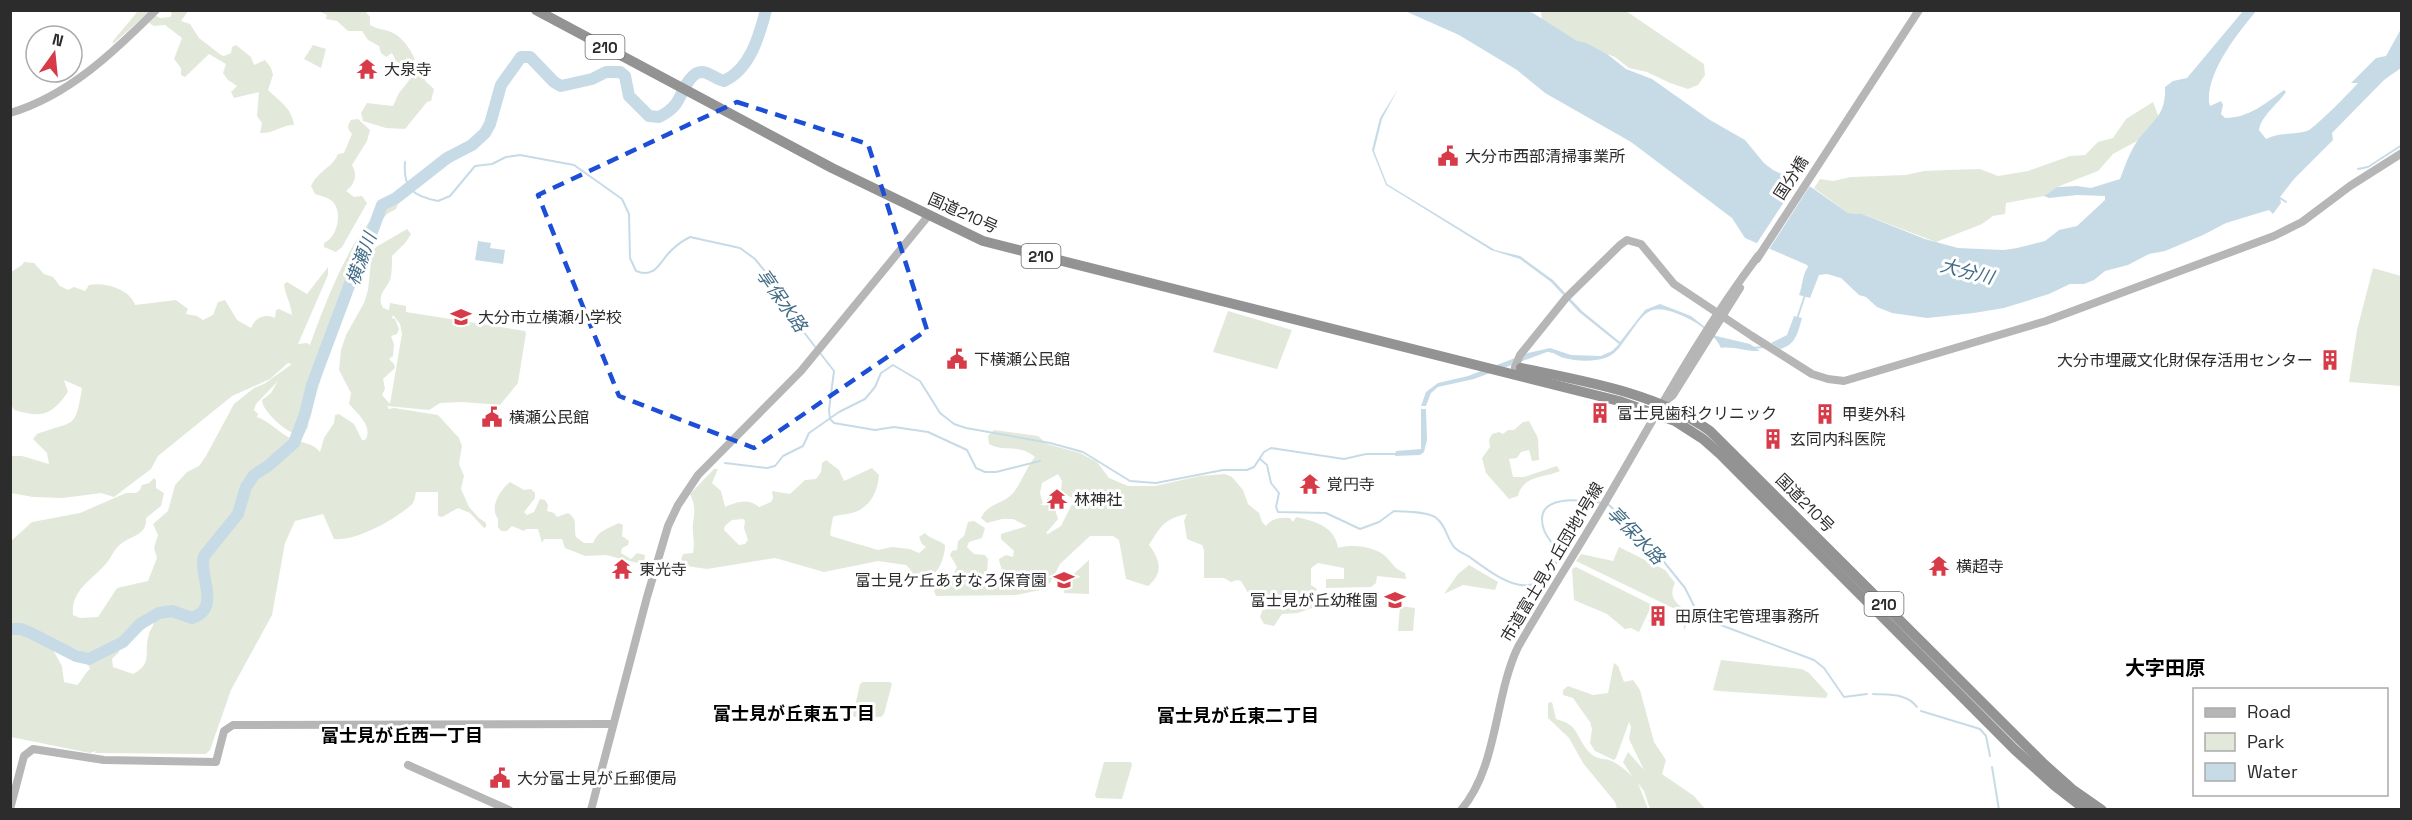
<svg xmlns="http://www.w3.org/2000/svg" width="2412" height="820" font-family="'Space Grotesk','Noto Sans JP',sans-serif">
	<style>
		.green { fill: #e2e9da; fill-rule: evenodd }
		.water { fill: #c7dbe7 }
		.pier { fill: #fff }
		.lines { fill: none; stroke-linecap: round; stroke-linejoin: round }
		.stream { stroke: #c7dbe7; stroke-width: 2 }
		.river { stroke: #c7dbe7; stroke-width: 12 }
		.secondary { stroke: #b6b6b6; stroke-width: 8 }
		.highway { stroke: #939393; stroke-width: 10 }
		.marked { fill: none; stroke: #1d4ed8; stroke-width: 4.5; stroke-dasharray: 12 8; stroke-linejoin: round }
		.labels { text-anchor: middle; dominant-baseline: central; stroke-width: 6; stroke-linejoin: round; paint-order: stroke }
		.shield { fill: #fff; stroke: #6b6b6b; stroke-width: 1.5 }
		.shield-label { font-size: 15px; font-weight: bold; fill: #2c2c2c }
		.poi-label { font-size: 16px; fill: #2c2c2c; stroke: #fff; text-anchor: start }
		.street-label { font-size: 16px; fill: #2c2c2c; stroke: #fff }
		.water-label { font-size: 18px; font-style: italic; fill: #416c86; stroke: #fff }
		.neighbourhood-label { font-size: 18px; font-weight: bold; fill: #000; stroke: #fff }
		.quarter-label { font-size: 20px; font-weight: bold; fill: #000; stroke: #fff }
	</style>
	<rect width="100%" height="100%" fill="#fff"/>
	<!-- green -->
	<g class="green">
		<polygon points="138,11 150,11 113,44 113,41"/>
		<path d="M170,11H188L181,21L190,24L199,38L221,55L224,56L231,53L232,47L236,45L251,57L254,65L265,60L271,68L273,75L268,90C279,101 292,108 294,125C283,124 274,134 260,133L262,123L257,116L259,92L234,98L231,92L237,86L228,80L223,73L226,64L209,54L185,77L181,75V68L174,59L182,38L165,25L154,26L149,23L155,15L160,18L170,17L172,14Z"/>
		<path d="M319,11H365L370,17V25C377,29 381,29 388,31C400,34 411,49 415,60L412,65L407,68L396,61L392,53L386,57L381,53L379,46L368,40L362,31H348L337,21L326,19L327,15Z"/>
		<polygon points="1541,11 1626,11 1704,64 1705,75 1698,85 1688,89 1670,83 1647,72 1629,68 1615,57 1576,42 1542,22"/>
		<polygon points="313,45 326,49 321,68 304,59"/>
		<polygon points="419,68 426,82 434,89 431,101 427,102 405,129 386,128 363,121 361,113 367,103 393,106 399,93"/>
		<polygon points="2153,102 2159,118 2139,140 2113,154 2098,171 2057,187 2044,196 2006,203 2005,214 1993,216 1982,224 1936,242 1862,214 1848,213 1814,188 1820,179 1833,181 1851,177 1906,175 1924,171 1948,170 1980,169 1998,176 2028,171 2070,156 2085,155 2098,142 2113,138 2126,119"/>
		<path d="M358,119L370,130L367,141L352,165C358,175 355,184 346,191L354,197L362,196L367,203L342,247L336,252L324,247V243C337,238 343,213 333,202C328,197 321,196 315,194L311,186C318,171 333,167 338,154L344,153L352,134C347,128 347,126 351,120Z"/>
		<path d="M396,200L399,202L396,209L387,214L375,228L349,280L330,333L327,359L309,417L308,427L303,436C291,437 262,412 262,400L271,393L278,381L256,404L254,410L258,414L257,417C269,421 278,432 290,438C301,443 312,442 320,452L324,438L334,423L335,415L339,414L354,424L362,440H365C374,427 357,413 349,404L351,393L339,370L341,350L346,335L364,303L368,290L372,252L376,247L407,229L411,234L406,242L392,256C392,262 392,270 391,276C389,289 375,293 383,308L389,310L390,303L406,306V312L525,331L526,333L518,383L500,405L462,402L440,403L429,410L387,406L389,409L394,408L438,415L459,438L462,446L459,464L464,476L461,489L469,507L479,518L486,523V527L484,528L470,513L458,508L442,517L438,516V492H416C415,496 415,502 411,505C396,519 355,542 334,539L323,514L295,521L285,543L272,615L231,690L210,750L206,754L95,753L96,751L90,753L11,737L10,542L32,522L80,513L126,493H136L140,490L142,485L149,483L154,478L156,480V488L164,493L161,506L146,518C147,535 133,535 122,543C114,548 111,559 104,566C89,582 71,591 73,615L80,618L98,617L117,588L148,581L157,558L154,548L158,535L153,524L168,511L175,485L187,472L199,466L206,456L234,404L254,388L264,384L292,364L288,363L270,379L232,396L158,456L151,469L114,497L101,493L63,498L33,497L11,493V456H22L49,464L47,453L33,439L37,434C74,420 75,431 82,388L64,380L68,392C51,416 42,418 14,410L10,402L11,272L22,265L24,262L34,263L44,274L53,277L60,286L68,290L74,287L85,291L89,285C104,282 130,289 135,305L176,300L188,309L186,314L197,316L203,320L213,315L218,302L225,300L237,320L251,328C255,318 264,313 275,318L276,310L279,309L292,315C291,303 285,295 284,284L287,282L307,294L328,267V275L298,344L307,343L310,345C324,307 356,216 396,200ZM393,315L400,324L402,334L390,404L382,395L385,389L383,379L395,368L394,364L389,359L393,356L394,344L391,336L397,334L399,329L395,319L392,318ZM155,620C154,626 150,629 149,634C143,653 154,663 133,674L113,667L112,659L119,652L120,637L128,632L129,639L133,638ZM120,638C110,648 106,660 91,656L86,659L90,669C84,673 83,680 77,685L64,682L62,666L53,650L61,643L87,654L106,648Z"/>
		<polygon points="2373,268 2401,276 2401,386 2349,382 2357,330"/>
		<polygon points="1228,311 1292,330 1277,369 1213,352"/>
		<path d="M1529,421L1538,438L1539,460L1532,461L1529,450L1521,452L1517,458L1509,459L1513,477H1524L1557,466L1560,471C1545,478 1523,475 1518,496L1509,499L1486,473L1482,458L1490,447L1489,440L1492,434L1499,432L1503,434L1508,430H1514L1523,422Z"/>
		<path d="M994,430L1038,436L1047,444L1080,453L1097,462L1109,478L1128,486H1155L1200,476L1225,474L1232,477L1243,490L1248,504L1259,513L1262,522L1266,526C1272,518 1280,517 1290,518L1293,522L1296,517C1314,521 1335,526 1338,548C1352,544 1372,546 1384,555C1392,562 1394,569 1405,573L1406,579L1377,576L1376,583L1371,587L1326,588V579H1344V568L1318,563L1311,568V585L1317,589L1313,596L1317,600V606L1298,613L1282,614L1274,626L1264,624L1260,617L1264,606L1254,603L1241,581L1237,580L1231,582L1224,578H1204V550L1202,545L1187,539L1184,521L1187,514C1164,519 1161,526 1149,545C1160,559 1164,573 1148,586L1126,579L1119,540L1113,536H1090L1060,564L1050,583L1040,590L1016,595L936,596L934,591L936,583L952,577L957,567L950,555L952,551L957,550L958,541L964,536L968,522L974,521L985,528L982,538L969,542L967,547L974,554L985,555L988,559L987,573L998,578L1000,582C1006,572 1000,569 999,559L1006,555L1013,557L1014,551L1001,539V534L1027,526L1013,519H1002L987,523L981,518C988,503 1001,505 1011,495C1020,487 1025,469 1035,457C1019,443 1005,453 989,444L988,436ZM1058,474L1062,481L1061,492L1067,497H1073L1074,500L1061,526L1048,534L1046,533L1058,519L1053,503L1055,499L1054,496L1049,495L1044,507L1040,493L1042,483Z"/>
		<path d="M826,460L839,470L844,481L872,468L879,475C878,492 870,508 852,513C846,515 839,514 833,517L830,534L831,536L878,550L892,547L910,549L919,553L926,547L922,544L919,537L925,533C931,540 938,539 945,545C945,562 933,586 913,580L910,569L906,565L878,561L824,572L775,558L707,569L686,566L680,563L683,554L693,553C695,542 692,533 693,523C695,510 695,505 690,494L714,469H718L712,483L721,491L725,507C735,503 748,497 759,507L771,502L773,498L772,491L790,494L805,480L816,479L821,472L822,463ZM743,519L745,521L744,528L748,540L745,544L739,545L724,530L725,526L732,520Z"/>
		<path d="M510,482L524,490L531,489L535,493V498L524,512L527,515L534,512L540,499L545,500L548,505L547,511L554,513L557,517L568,513C579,520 573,527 576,537L584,543H593C599,530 607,529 619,523L623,525L622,536L629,541L628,545L622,548L621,553L631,559L637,553L645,555L644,563H638L606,555L585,556L565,548L562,539H544L542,543L538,529H526L524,531L512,526L507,531H501L498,527V519C489,507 500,490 510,482Z"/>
		<path d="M1619,547L1665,570L1675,583C1668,596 1676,605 1688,610L1689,617L1684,631L1683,613L1576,561L1581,554L1613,561Z"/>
		<polygon points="1089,560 1089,594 1064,593 1065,582"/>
		<polygon points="1469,565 1498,582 1495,590 1463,585 1444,594 1458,574"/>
		<polygon points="1576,567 1652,605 1639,632 1631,628 1625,629 1607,614 1574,600 1572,569"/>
		<polygon points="1400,606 1415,608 1413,631 1398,631"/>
		<polygon points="1721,660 1802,669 1809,673 1828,694 1826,698 1718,691 1713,690"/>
		<path d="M1614,663L1618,666L1624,682L1633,680L1640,690L1654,742L1666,760L1662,774L1694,796L1705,809H1650L1644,791L1638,783L1648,809H1617L1615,802L1583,763L1569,738L1548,718V703L1552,702L1556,719C1579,725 1575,735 1588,751C1595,759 1600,758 1609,760C1618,763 1625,770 1632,776L1623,762L1628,752L1644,770L1629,739L1631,727L1629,722L1616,758L1614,760L1595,751L1590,743L1592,729L1590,722L1573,698L1563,695V690L1568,686L1593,695L1608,693Z"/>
		<polygon points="863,682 890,682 892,684 884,714 881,717 854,717 853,715 860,684"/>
		<polygon points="1104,762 1131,762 1132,765 1122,799 1096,798 1095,795"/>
	</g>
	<!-- water -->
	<g class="water">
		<path d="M1522,10L1533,13L1577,41L1586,43L1607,54L1626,69L1652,79L1710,120L1745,140L1764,163L1773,170L1811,187L1848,213L1862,214L1925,239L1958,248L2004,250L2017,248L2045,241L2059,230L2077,226L2105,200V196L2077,195L2049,198L2044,196L2057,187L2077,186L2091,188L2120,179C2125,166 2130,151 2138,140C2153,120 2166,116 2165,87L2173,81L2187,78L2243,11H2256C2238,33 2207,71 2209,102L2210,106L2221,101L2223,105L2221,114L2225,118C2249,118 2266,103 2284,90L2286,92C2278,104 2261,116 2259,130L2266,139C2279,132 2293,135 2307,131C2314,129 2351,91 2358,83H2351L2376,58L2386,56L2401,29V68L2384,80L2332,133L2333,140L2294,179L2280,197L2281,203L2273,214L2269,210L2226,223L2203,235L2165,251L2149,254L2128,265L2105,271L2094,280L2084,284H2070L2049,294L2004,308L1974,313L1927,318L1892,313L1877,307L1866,297L1859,295L1841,278L1827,274L1819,275L1810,298L1799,295C1803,285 1802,275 1808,267L1807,265L1745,238L1732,218L1631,142L1545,93L1517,70L1459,35L1405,11Z"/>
		<path d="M1398,89L1382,119L1374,151L1387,184L1495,250L1520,256L1553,280L1582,311L1620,342L1645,310L1660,304L1691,316L1716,336L1750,344L1760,351C1747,352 1733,346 1721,348C1716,336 1700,324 1687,318C1646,299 1646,313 1622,344C1618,350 1612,356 1605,358C1593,362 1575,361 1564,358C1557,356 1554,352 1547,352L1474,379L1438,387L1431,393L1426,406H1421L1426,392L1438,383L1468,376L1528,353L1550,348L1571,355L1601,356L1612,351L1619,344L1579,312L1551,282L1520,259L1491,250L1386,185L1372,150L1380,118Z"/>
		<polygon points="478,241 491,243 490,248 505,250 503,264 475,260"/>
		<path d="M1794,316L1802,318C1798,332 1796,345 1780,349L1771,343L1787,335Z"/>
		<polygon points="1421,409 1426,409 1427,440 1424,452 1420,455 1395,456 1396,451 1421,449"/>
	</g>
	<!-- pier -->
	<polygon class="pier" points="1799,179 1811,184 1768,251 1755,246"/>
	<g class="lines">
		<!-- stream -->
		<g class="stream">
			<path d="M405,162C403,188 412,196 438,201L450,196L475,166L492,164L506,157L520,155L574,165L622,199L629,214L630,258L636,271C653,278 658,266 667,255C673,248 682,241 690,237L740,248L755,259L768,275L790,314L816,348"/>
			<polyline points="2358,169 2368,167 2402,145"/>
			<polyline points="2280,198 2286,202"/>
			<polyline points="1797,319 1805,295"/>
			<polyline points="1752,348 1765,347"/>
			<polyline points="820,353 834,371 829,410 830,419 834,423 875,430 894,427 928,432 967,450 976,468 985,472 996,472 1040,461"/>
			<path d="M1260,459L1267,465L1271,483L1279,493L1276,507L1278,512L1326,513L1360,529L1379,522L1394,511C1407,512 1424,511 1435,517C1446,524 1447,540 1455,548C1460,553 1466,554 1471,558C1501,580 1536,606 1558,559C1558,546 1548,541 1544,530C1531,492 1583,500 1603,503"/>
			<polyline points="725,463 767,468 775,466 783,456 803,446 809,433 839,412 865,399 875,387 881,373 893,365 920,381 940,413 954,424 966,428 1050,443 1083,452 1130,481 1156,483 1223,470 1247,470 1254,467 1264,452 1271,448 1344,459 1366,454 1396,454"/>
			<polyline points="1608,504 1652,547 1685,588 1696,610 1718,624 1814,660 1824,668 1844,697 1867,694"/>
			<path d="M1873,694C1889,695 1907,693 1917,707"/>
			<polyline points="1921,711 1980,729 1986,736 1990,756"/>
			<polyline points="1992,767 1999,810"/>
		</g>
		<!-- river -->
		<path class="river" d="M10,629H21L31,633L76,656L89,659L123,642L140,624L159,613L172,611L192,618C222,608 198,576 204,556L238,514L246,487L254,475L268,466L294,443L305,414L312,385L352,278L363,256L382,205L396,198L447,158L472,145L485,133L490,124L501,85L521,57H530L554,82L561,86L592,79L606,72H620L625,76L629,96L649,116L659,117C665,114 671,110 675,105C682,97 688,72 702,72C709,72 717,80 724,81C750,69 759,37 766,10"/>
		<!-- secondary -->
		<g class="secondary">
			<path d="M10,113C68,96 114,52 156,10"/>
			<polyline points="1757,259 1919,10"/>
			<polyline points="1515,367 1520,355 1566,298 1620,245 1627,240 1641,244 1674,284 1752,336 1812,374 1828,379 1844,381 2046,321 2274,236 2302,222 2350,186 2402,153"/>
			<polyline points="1664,402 1673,395 1740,288"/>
			<polyline points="408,765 509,810"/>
			<polyline points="10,809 24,756 33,749 104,760 216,762 224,731 233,725 613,724"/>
			<polyline points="591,810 647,597 668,526 678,505 698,475 801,371 929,215"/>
			<path d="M1461,810C1498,767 1494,697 1518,647C1549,593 1583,541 1614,487C1660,408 1703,329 1758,256"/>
		</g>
		<!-- highway -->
		<g class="highway">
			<polyline points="536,10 832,168 983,241 1619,401 1675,421 1703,439 1720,454 2015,750 2055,786 2086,810"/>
			<path d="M1521,368C1583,381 1658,393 1710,431L2044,764L2072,789L2102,810"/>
		</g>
	</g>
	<!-- marked area -->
	<path class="marked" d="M737,102L868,144L927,330L754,448L619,396L538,195Z"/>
	<!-- icons -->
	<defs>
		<g id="temple-bare" transform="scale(1.62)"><path d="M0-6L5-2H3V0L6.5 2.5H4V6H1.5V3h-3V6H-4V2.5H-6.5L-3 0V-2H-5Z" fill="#d63b47" stroke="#fff" stroke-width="2.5" paint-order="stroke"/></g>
		<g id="civic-bare" transform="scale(1.62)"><path d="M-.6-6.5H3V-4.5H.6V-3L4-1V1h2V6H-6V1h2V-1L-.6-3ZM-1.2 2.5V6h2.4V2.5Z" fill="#d63b47" stroke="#fff" stroke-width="2.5" paint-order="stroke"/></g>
		<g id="school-bare" transform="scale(1.62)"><path d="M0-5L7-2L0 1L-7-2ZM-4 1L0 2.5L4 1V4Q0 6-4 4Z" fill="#d63b47" stroke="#fff" stroke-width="2.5" paint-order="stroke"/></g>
		<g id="building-bare" transform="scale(1.62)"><path d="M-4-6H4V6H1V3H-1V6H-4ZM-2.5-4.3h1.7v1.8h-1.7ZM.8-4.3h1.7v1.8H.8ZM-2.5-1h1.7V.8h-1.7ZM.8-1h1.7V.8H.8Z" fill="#d63b47" stroke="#fff" stroke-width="2.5" paint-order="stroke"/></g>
	</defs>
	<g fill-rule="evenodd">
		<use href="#temple-bare" x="367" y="69"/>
		<use href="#civic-bare" x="1448" y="156"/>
		<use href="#school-bare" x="461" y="317"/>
		<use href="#civic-bare" x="957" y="359"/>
		<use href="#building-bare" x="2330" y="360"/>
		<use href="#building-bare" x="1600" y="413"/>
		<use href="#building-bare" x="1825" y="414"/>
		<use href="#civic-bare" x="492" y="417"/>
		<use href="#building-bare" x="1773" y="439"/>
		<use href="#temple-bare" x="1310" y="484"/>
		<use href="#temple-bare" x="1057" y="499"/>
		<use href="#temple-bare" x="1939" y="566"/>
		<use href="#temple-bare" x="622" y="569"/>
		<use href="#school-bare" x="1064" y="580"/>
		<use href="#school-bare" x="1395" y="600"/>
		<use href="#building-bare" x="1658" y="616"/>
		<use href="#civic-bare" x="500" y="778"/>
	</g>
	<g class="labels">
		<!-- shield labels -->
		<g class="shield">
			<rect x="585.5" y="35" width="39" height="24" rx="4.5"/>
			<rect x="1021.5" y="244" width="39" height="24" rx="4.5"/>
			<rect x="1864.5" y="592" width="39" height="24" rx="4.5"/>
		</g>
		<g class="shield-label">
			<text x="605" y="47">210</text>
			<text x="1041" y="256">210</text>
			<text x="1884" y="604">210</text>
		</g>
		<!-- poi labels -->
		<g class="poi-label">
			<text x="384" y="69">大泉寺</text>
			<text x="1465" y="156">大分市西部清掃事業所</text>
			<text x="478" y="317">大分市立横瀬小学校</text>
			<text x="974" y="359">下横瀬公民館</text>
			<text x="2313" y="360" text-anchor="end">大分市埋蔵文化財保存活用センター</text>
			<text x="1617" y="413">富士見歯科クリニック</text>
			<text x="1842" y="414">甲斐外科</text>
			<text x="509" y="417">横瀬公民館</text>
			<text x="1790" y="439">玄同内科医院</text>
			<text x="1327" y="484">覚円寺</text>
			<text x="1074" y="499">林神社</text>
			<text x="1956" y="566">横超寺</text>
			<text x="639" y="569">東光寺</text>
			<text x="1047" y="580" text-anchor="end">富士見ケ丘あすなろ保育園</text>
			<text x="1378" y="600" text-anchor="end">富士見が丘幼稚園</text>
			<text x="1675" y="616">田原住宅管理事務所</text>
			<text x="517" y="778">大分富士見が丘郵便局</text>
		</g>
		<!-- street labels -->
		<g class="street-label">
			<text transform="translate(1791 178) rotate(-57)">国分橋</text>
			<text transform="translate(963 213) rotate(24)">国道210号</text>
			<text transform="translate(1805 503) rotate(45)">国道210号</text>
			<text transform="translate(1552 562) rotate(-59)">市道富士見ヶ丘団地1号線</text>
		</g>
		<!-- water labels -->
		<g class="water-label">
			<text transform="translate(361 259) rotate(-70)">横瀬川</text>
			<text transform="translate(1967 271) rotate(14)">大分川</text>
			<text transform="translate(782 300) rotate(55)">享保水路</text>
			<text transform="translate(1636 535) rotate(46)">享保水路</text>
		</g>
		<!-- neighbourhood labels -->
		<g class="neighbourhood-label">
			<text x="794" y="713">富士見が丘東五丁目</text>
			<text x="1238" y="715">富士見が丘東二丁目</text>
			<text x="402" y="735">富士見が丘西一丁目</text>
		</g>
		<!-- quarter labels -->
		<g class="quarter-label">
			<text x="2165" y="668">大字田原</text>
		</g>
	</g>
	<!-- border -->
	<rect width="2412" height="820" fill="none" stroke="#2c2c2c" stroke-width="24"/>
	<!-- legend -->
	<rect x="2193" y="688" width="195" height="108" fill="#ffffff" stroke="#ababab" stroke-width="1.5"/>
	<rect x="2205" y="708" width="30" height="9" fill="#b6b6b6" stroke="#ababab" stroke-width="1.5"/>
	<text x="2247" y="718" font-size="18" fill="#2c2c2c">Road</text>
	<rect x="2205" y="733" width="30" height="18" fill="#e2e9da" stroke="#ababab" stroke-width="1.5"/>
	<text x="2247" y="748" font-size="18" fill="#2c2c2c">Park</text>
	<rect x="2205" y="763" width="30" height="18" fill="#c7dbe7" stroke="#ababab" stroke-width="1.5"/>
	<text x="2247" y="778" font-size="18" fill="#2c2c2c">Water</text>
	<!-- north arrow -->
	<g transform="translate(54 54) rotate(15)"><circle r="28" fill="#ffffff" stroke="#ababab" stroke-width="1.5"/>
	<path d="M0-4.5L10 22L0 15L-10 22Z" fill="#d63b47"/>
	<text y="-9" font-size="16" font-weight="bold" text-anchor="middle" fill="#2c2c2c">N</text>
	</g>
</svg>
